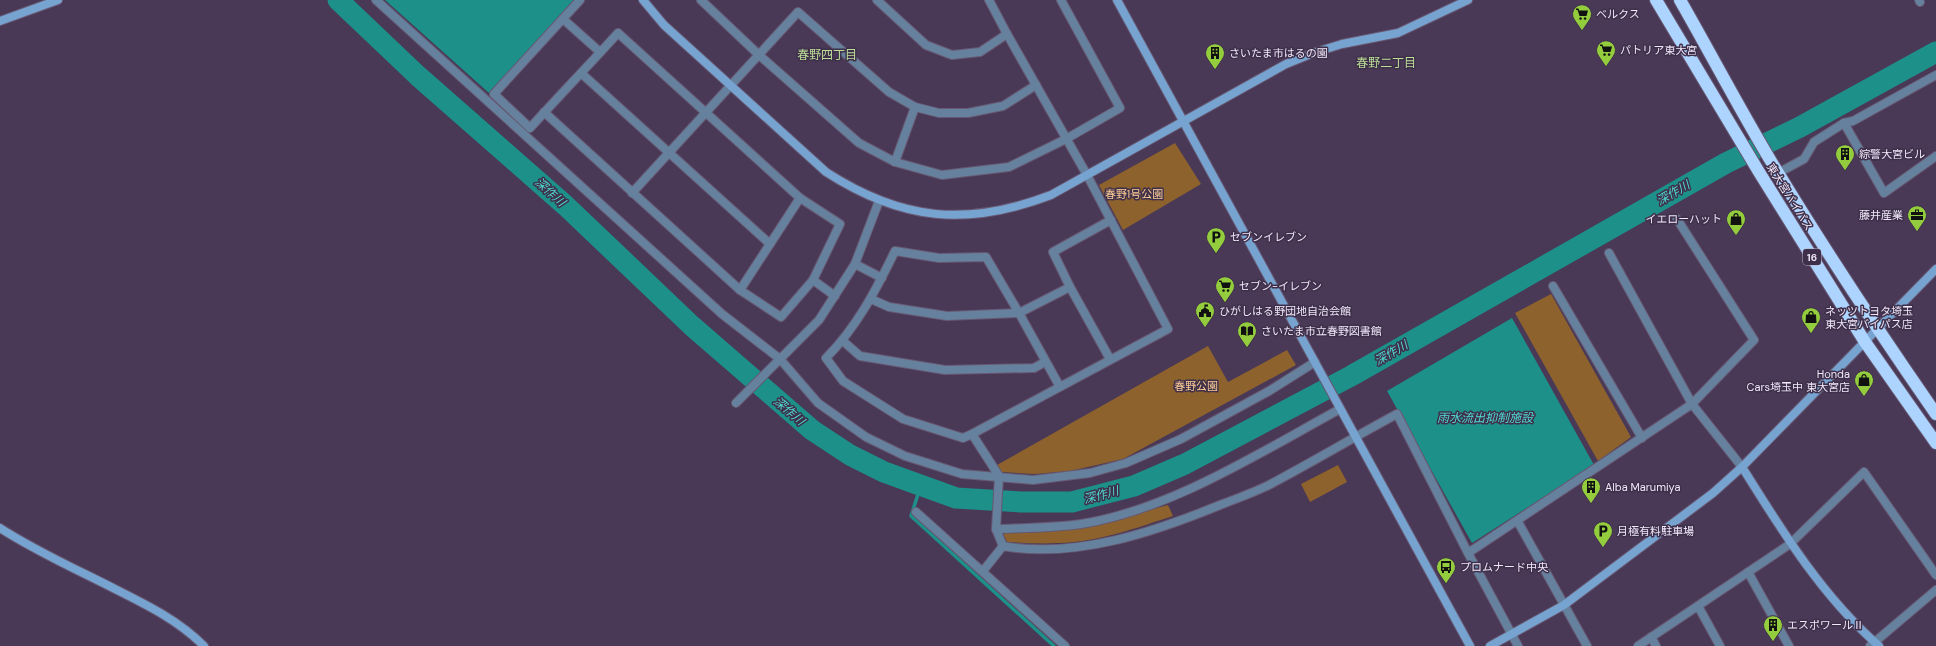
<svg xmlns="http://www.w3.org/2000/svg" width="1936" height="646" font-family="'DM Sans','Noto Sans JP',sans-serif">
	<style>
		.green { fill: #8d622d }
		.water { fill: #1d9089 }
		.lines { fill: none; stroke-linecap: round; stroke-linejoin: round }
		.stream { stroke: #1d9089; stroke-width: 3.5 }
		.river { stroke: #1d9089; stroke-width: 21 }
		.street-casing { stroke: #675873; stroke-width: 10 }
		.secondary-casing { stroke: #675873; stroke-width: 10 }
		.highway-casing { stroke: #675873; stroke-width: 14 }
		.street { stroke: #65819d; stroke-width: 8 }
		.secondary { stroke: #77a3d0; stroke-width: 8 }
		.highway { stroke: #acd4fe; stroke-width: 12 }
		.labels { text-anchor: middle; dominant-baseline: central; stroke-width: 3; stroke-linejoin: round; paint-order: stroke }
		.shield { fill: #3e2f4a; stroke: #bbb0c4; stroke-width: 1 }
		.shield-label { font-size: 10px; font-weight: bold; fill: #f0e7f9 }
		.poi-label { font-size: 11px; fill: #f0e7f9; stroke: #3e2f4a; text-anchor: start }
		.park-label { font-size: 11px; fill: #ffcd96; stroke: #3e2f4a }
		.street-label { font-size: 11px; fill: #f0e7f9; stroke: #3e2f4a }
		.neighbourhood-label { font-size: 12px; fill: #bcde97; stroke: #3e2f4a }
		.water-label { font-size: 12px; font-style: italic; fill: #50dcd3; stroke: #3e2f4a }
	</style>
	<rect width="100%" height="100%" fill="#493956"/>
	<!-- green -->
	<g class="green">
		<polygon points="1175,143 1201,184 1123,230 1099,185"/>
		<polygon points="1551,294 1631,437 1598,461 1515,313"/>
		<polygon points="1208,346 1228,382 1287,350 1296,365 1123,459 1070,471 1035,474 1001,472 997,465"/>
		<polygon points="1338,465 1347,482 1310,502 1301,484"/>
		<path d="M1168,505L1173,516C1136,528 1098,542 1059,543C1042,544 1024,543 1007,542L1003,533L1040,532L1082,528Z"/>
	</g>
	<!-- water -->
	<g class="water">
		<polygon points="385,0 574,0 489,93"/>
		<polygon points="1512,318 1594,465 1472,543 1387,391"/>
	</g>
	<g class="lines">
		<!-- stream -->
		<polyline class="stream" points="921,485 911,516 1054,646"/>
		<!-- river -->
		<polyline class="river" points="338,0 418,76 566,206 692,326 812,430 850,455 884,472 956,498 1021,502 1072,502 1134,486 1185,464 1351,376 1726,163 1800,127 1936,52"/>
		<!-- street casing -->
		<g class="street-casing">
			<g id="street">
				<polyline points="376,0 722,314 780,359 818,403 866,437 905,456 962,474 1033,480 1090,473 1126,463 1181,439 1269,391 1315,362"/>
				<polyline points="701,0 759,55 859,143 895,162 942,175 1009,167 1066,139 1120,108 1061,0"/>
				<polyline points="877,0 926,45 952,55 980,52 1007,34"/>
				<path d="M989,0L1007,34L1087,175L1168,329L972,434L963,438L903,419L843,381L826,358C857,327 876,290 895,251L939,258L986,257L1019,313L1060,387"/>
				<polyline points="1919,0 1920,2"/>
				<polyline points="563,19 600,52"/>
				<polyline points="581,73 770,244"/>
				<path d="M544,112L740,290L781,317L813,280L840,224L800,198L618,33C589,65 559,96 530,128L494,94L580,0"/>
				<polyline points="1844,123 1884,193 1936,156"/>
				<polyline points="895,162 915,107"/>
				<polyline points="1778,173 1804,159 1814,142 1844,123 1853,121 1936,75"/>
				<polyline points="632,193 798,12 889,92 915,107 939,113 968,113 1003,106 1036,85"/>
				<polyline points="1609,253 1692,404 1742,467"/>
				<polyline points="855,264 882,278"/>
				<polyline points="813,280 835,296"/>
				<polyline points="1553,286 1642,438"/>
				<polyline points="740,290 800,198"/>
				<polyline points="871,299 889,307 947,316 1019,313 1070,287"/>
				<polyline points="843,341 860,356 945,370 1034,368 1045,362"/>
				<polyline points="1110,359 1070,287 1053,252 1111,220"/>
				<polyline points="736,403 819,320 855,264 879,201"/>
				<polyline points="972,434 999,476"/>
				<polyline points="999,476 996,529 1003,546"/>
				<polyline points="916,512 1065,646"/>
				<polyline points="1518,522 1587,646"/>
				<path d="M996,529C1024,528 1053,528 1081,524C1170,510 1261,452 1340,409"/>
				<path d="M1003,546C1075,559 1154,532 1220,505C1236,499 1252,493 1267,486C1311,463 1354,437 1397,414L1468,553L1518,646"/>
				<polyline points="1468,553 1692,404 1754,340 1677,219"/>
				<polyline points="983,571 1003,546"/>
				<polyline points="1748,572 1789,646"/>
				<polyline points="1698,606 1720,646"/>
				<polyline points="1651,637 1656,646"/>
				<polyline points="1638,646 1790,544 1864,472 1936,575"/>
				<polyline points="1870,646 1936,590"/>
			</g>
		</g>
		<!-- secondary casing -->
		<g class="secondary-casing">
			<g id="secondary">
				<path d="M643,0L664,25L826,172C902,221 967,227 1051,195L1286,64L1313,53L1342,44L1398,33L1468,0"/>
				<polyline points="1117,0 1470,646"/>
				<polyline points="0,21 58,0"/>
				<path d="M1742,467C1782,531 1822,596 1879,646"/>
				<path d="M0,528C37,552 78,570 117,590C149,606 179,621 204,646"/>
				<polyline points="1490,646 1564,605 1713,493 1742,467 1936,269"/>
			</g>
		</g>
		<!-- highway casing -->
		<g class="highway-casing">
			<g id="highway">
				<polyline points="1656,0 1759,172 1865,342 1936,443"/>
				<path d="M1680,0C1711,54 1740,110 1772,163C1824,249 1879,332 1936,414"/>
			</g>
		</g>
		<!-- street -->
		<use href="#street" class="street"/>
		<!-- secondary -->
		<use href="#secondary" class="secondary"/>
		<!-- highway -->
		<use href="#highway" class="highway"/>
	</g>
	<!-- icons -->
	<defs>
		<g id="supermarket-pin" transform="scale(1)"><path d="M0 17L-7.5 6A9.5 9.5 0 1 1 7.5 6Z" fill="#93cc3d" stroke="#3e2f4a"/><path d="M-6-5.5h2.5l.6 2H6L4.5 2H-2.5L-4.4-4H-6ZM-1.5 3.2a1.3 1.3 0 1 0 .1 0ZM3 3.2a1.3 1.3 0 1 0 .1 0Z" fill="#111"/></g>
		<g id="building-pin" transform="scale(1)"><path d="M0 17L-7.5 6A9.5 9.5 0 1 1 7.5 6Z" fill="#93cc3d" stroke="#3e2f4a"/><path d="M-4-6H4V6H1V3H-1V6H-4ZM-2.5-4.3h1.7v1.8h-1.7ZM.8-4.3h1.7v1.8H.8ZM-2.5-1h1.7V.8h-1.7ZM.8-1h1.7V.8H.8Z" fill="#111"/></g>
		<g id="office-pin" transform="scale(1)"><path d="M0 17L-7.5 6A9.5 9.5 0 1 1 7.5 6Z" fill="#93cc3d" stroke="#3e2f4a"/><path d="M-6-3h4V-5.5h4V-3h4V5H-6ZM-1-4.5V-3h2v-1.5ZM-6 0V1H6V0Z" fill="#111"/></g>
		<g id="shop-pin" transform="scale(1)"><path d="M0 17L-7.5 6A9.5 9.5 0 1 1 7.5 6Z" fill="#93cc3d" stroke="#3e2f4a"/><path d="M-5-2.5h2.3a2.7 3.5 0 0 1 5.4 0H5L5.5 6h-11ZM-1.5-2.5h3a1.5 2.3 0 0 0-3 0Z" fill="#111"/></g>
		<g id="parking-pin" transform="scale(1)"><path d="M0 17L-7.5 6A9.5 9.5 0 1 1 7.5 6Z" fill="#93cc3d" stroke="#3e2f4a"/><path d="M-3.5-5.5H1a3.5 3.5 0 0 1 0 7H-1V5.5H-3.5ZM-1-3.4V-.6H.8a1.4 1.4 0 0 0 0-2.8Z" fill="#111"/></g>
		<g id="civic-pin" transform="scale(1)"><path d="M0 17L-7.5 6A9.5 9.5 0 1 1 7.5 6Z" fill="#93cc3d" stroke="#3e2f4a"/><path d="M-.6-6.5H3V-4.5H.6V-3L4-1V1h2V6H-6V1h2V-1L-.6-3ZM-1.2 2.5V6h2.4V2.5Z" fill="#111"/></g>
		<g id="library-pin" transform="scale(1)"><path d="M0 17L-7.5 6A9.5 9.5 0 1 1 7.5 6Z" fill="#93cc3d" stroke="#3e2f4a"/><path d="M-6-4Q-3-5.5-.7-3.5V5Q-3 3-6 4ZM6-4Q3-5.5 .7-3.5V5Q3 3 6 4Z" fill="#111"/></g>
		<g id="bus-pin" transform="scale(1)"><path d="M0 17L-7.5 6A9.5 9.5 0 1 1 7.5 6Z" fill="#93cc3d" stroke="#3e2f4a"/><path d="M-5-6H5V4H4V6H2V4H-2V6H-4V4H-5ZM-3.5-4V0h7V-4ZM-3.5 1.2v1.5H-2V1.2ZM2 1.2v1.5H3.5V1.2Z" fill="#111"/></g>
	</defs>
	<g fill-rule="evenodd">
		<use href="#supermarket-pin" x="1582" y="14"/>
		<use href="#supermarket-pin" x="1606" y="50"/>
		<use href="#building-pin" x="1215" y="53"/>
		<use href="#building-pin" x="1845" y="154"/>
		<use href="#office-pin" x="1917" y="215"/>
		<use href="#shop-pin" x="1736" y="219"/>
		<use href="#parking-pin" x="1216" y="237"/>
		<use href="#supermarket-pin" x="1225" y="286"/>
		<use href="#civic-pin" x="1205" y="311"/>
		<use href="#shop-pin" x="1811" y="317"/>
		<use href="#library-pin" x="1247" y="331"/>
		<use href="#shop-pin" x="1864" y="380"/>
		<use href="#building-pin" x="1591" y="487"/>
		<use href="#parking-pin" x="1603" y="531"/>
		<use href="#bus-pin" x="1446" y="567"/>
		<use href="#building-pin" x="1773" y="625"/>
	</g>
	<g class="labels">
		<!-- shield labels -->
		<rect class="shield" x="1803" y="249" width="18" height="16" rx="3"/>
		<g class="shield-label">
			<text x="1812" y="257">16</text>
		</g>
		<!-- poi labels -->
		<g class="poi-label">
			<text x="1596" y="14">ベルクス</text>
			<text x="1620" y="50">パトリア東大宮</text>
			<text x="1229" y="53">さいたま市はるの園</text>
			<text x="1859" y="154">綜警大宮ビル</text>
			<text x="1903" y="215" text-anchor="end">藤井産業</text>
			<text x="1722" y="219" text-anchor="end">イエローハット</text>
			<text x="1230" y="237">セブンイレブン</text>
			<text x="1239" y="286">セブン-イレブン</text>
			<text x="1219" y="311">ひがしはる野団地自治会館</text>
			<text x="1825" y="311">ネッツトヨタ埼玉<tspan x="1825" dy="13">東大宮バイパス店</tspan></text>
			<text x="1261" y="331">さいたま市立春野図書館</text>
			<text x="1850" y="374" text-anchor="end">Honda<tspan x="1850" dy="13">Cars埼玉中 東大宮店</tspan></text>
			<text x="1605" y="487">Alba Marumiya</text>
			<text x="1617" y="531">月極有料駐車場</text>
			<text x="1460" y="567">プロムナード中央</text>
			<text x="1787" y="625">エスポワールⅡ</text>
		</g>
		<!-- park labels -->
		<g class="park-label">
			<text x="1134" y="194">春野1号公園</text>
			<text x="1196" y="386">春野公園</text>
		</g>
		<!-- street labels -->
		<g class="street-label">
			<text transform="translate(1790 197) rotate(58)">東大宮バイパス</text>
		</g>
		<!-- neighbourhood labels -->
		<g class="neighbourhood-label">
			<text x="827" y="55">春野四丁目</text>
			<text x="1386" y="63">春野二丁目</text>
		</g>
		<!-- water labels -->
		<g class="water-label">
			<text transform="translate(550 192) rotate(42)">深作川</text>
			<text transform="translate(1673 193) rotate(-30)">深作川</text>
			<text transform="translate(1391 353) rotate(-30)">深作川</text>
			<text transform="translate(789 411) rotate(41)">深作川</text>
			<text x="1485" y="418">雨水流出抑制施設</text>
			<text transform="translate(1101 495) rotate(-15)">深作川</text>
		</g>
	</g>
</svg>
